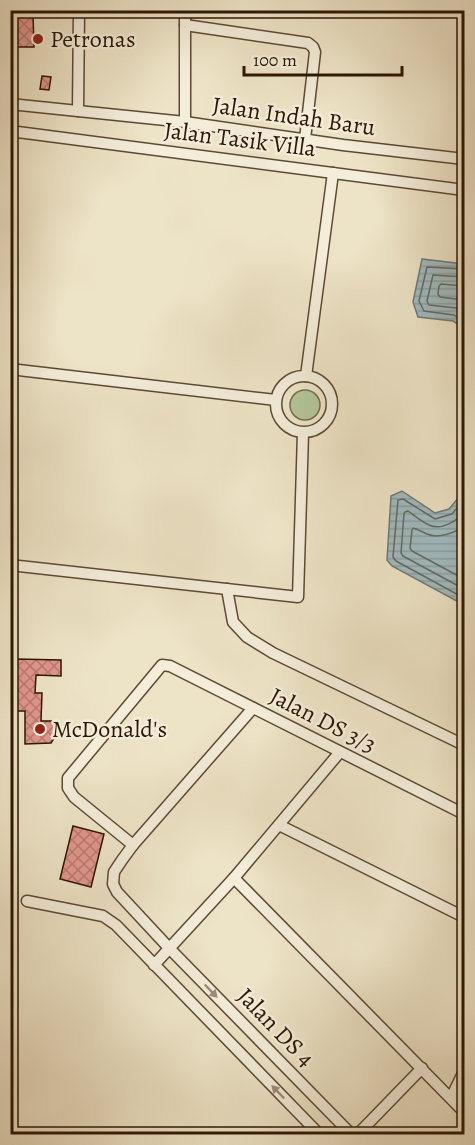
<svg xmlns="http://www.w3.org/2000/svg" width="475" height="1145" font-family="Alegreya,serif">
	<style>
		.green { fill: #b3c599; stroke: #706e4e; stroke-width: 1.5 }
		.water { fill: url(#water-rules); stroke: #717974; stroke-width: 1.5 }
		.lines { fill: none; stroke-linecap: round; stroke-linejoin: round }
		.shore { stroke: #666862; stroke-width: 1.5 }
		.building { fill: url(#building-cross-hatch); stroke: #2d1603; stroke-width: 1.5 }
		.minor-casing { stroke: #5d4934; stroke-width: 13 }
		.minor { stroke: #f3edda; stroke-width: 10 }
		.oneway { fill: #9a8c79 }
		.poi-dot { fill: #8f2418; stroke: #f3edda; stroke-width: 2 }
		.labels { text-anchor: middle; dominant-baseline: central; stroke-width: 5; stroke-linejoin: round; paint-order: stroke }
		.poi-label { font-size: 24px; fill: #2d1603; stroke: #f3edda; text-anchor: start }
		.street-label { font-size: 24px; fill: #2d1603; stroke: #f3edda }
	</style>
	<defs>
		<pattern id="water-rules" width="6" height="5" patternUnits="userSpaceOnUse" patternTransform="scale(1.5)"><rect width="6" height="5" fill="#9fbbc0"/><path d="M0 2.5h6" fill="none" stroke="#89a0a3"/></pattern>
		<pattern id="building-cross-hatch" width="8" height="8" patternUnits="userSpaceOnUse" patternTransform="scale(1.5)"><rect width="8" height="8" fill="#e2968c"/><path d="M0 0l8 8M0 8l8-8" fill="none" stroke="#b87970"/></pattern>
	</defs>
	<rect width="100%" height="100%" fill="#ede3c6"/>
	<filter id="stains"><feTurbulence type="fractalNoise" baseFrequency=".00333" numOctaves="4"/><feColorMatrix values="0 0 0 0 .2 0 0 0 0 .09 0 0 0 0 .02 0 0 0 .5 -.17"/></filter>
	<radialGradient id="worn" r=".72"><stop offset=".6" stop-color="#630" stop-opacity="0"/><stop offset="1" stop-color="#630" stop-opacity=".3"/></radialGradient>
	<!-- green -->
	<circle class="green" cx="305" cy="405" r="15"/>
	<!-- water -->
	<g class="water">
		<polygon points="422,259 464,264 464,329 453,321 418,317 413,302"/>
		<polygon points="402,491 435,513 449,509 464,491 464,605 392,566 387,560 391,496"/>
	</g>
	<g class="lines">
		<!-- shore -->
		<g class="shore">
			<polyline points="464,269 427,267 419,301 424,311 454,315 464,322"/>
			<polyline points="464,277 433,275 427,301 429,305 456,308 464,313"/>
			<polyline points="464,286 441,284 439,286 438,294 440,297 456,299 464,302"/>
			<polyline points="464,500 452,514 435,519 403,499 398,500 393,557 396,561 464,598"/>
			<path d="M464,512C457,521 441,531 429,525C422,522 415,516 408,511L405,512L404,514L401,553L403,556L464,589"/>
			<path d="M464,526C455,533 438,539 427,534C422,532 418,529 413,528L412,530L410,548L412,551L464,579"/>
		</g>
	</g>
	<!-- building -->
	<g class="building">
		<polygon points="10,14 33,14 34,47 10,47"/>
		<polygon points="42,76 51,77 49,90 40,89"/>
		<polygon points="16,659 61,660 61,676 36,675 35,693 42,693 41,721 55,721 55,737 51,743 25,744 25,711 15,711"/>
		<polygon points="73,826 104,834 91,887 60,879"/>
	</g>
	<g class="lines">
		<!-- minor casing -->
		<g class="minor-casing">
			<g id="minor">
				<polyline points="185,25 308,43 313,47 315,52 305,139"/>
				<polyline points="10,104 185,122 343,145 464,159"/>
				<polyline points="78,111 79,10"/>
				<polyline points="185,122 185,10"/>
				<polyline points="10,131 464,190"/>
				<polyline points="462,159 464,144"/>
				<polyline points="10,369 276,400"/>
				<circle cx="304" cy="404" r="28"/>
				<polyline points="306,376 333,173"/>
				<polyline points="10,565 298,597 303,433"/>
				<polyline points="227,589 233,622 247,637 273,653 464,745"/>
				<polyline points="253,708 133,845 122,860 114,872 113,884 117,892 170,949 351,1134"/>
				<polyline points="279,825 464,917"/>
				<polyline points="133,845 74,797 68,788 68,778 162,665 170,666 464,814"/>
				<polyline points="234,878 464,1112"/>
				<polyline points="27,901 103,916 116,925 319,1134"/>
				<polyline points="154,965 234,878 340,752"/>
				<polyline points="451,1098 464,1071"/>
				<polyline points="358,1134 422,1068"/>
			</g>
		</g>
		<!-- minor -->
		<use href="#minor" class="minor"/>
	</g>
	<!-- one-way arrows -->
	<defs><path id="oneway-solid" d="M-6-.8H1V-3.2L6.5 0L1 3.2V.8H-6Z" transform="scale(1.5)"/></defs>
	<g class="oneway">
		<use href="#oneway-solid" transform="translate(211 991) rotate(46)"/>
		<use href="#oneway-solid" transform="translate(278 1092) rotate(-134)"/>
	</g>
	<!-- markers -->
	<g class="poi-dot">
		<circle cx="38" cy="39" r="6"/>
		<circle cx="40" cy="729" r="6"/>
	</g>
	<g class="labels">
		<!-- poi labels -->
		<g class="poi-label">
			<text x="50" y="39">Petronas</text>
			<text x="52" y="729">McDonald's</text>
		</g>
		<!-- street labels -->
		<g class="street-label">
			<text transform="translate(294 116) rotate(8)">Jalan Indah Baru</text>
			<text transform="translate(240 139) rotate(7)">Jalan Tasik Villa</text>
			<text transform="translate(323 720) rotate(27)">Jalan DS 3/3</text>
			<text transform="translate(276 1027) rotate(46)">Jalan DS 4</text>
		</g>
	</g>
	<!-- margin -->
	<rect width="475" height="1145" fill="none" stroke="#ede3c6" stroke-width="36"/>
	<rect x="12" y="12" width="451" height="1121" fill="none" stroke="#2d1603" stroke-width="3"/>
	<rect x="18" y="18" width="439" height="1109" fill="none" stroke="#2d1603" stroke-width="1.5"/>
	<!-- scale -->
	<path d="M244 66v9h158v-9" fill="none" stroke="#2d1603" stroke-width="3"/>
	<text x="253" y="66" font-size="18" fill="#2d1603" stroke="#f3edda" stroke-width="4.5" paint-order="stroke">100 m</text>
	<rect width="100%" height="100%" filter="url(#stains)"/>
	<rect width="100%" height="100%" fill="url(#worn)"/>
</svg>
